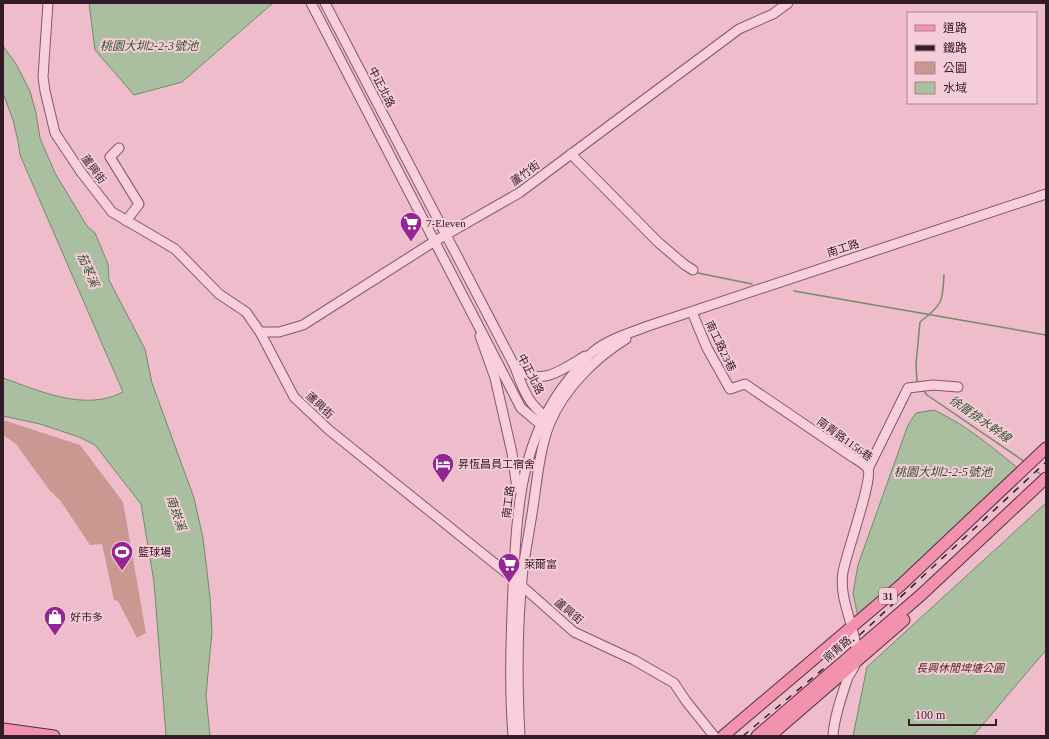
<svg xmlns="http://www.w3.org/2000/svg" width="1049" height="739" font-family="'Times New Roman','Noto Sans TC',serif">
	<style>
		.green { fill: #cb9891 }
		.water { fill: #a9bfa0; stroke: #718c68 }
		.lines { fill: none; stroke-linecap: round; stroke-linejoin: round }
		.stream { stroke: #718c68; stroke-width: 1.5 }
		.minor-casing { stroke: #85566c; stroke-width: 11 }
		.major-casing { stroke: #522b3f; stroke-width: 13 }
		.minor { stroke: #f9cfdb; stroke-width: 9 }
		.major { stroke: #f392af; stroke-width: 11 }
		.rail { stroke: #341b28; stroke-width: 1.5; stroke-dasharray: 7 7; stroke-linecap: butt }
		.labels { text-anchor: middle; dominant-baseline: central; stroke-width: 4; stroke-linejoin: round; paint-order: stroke }
		.shield { fill: #f5ccd7; stroke: #6e505c; stroke-width: 1 }
		.shield-label { font-size: 10px; font-weight: bold; fill: #341b28 }
		.street-label { font-size: 11px; fill: #341b28; stroke: #f5ccd7 }
		.poi-label { font-size: 11px; fill: #341b28; stroke: #f5ccd7; text-anchor: start }
		.park-label { font-size: 11px; font-style: italic; fill: #512e21; stroke: #f5ccd7 }
		.water-label { font-size: 12px; font-style: italic; fill: #2c542a; stroke: #f5ccd7 }
	</style>
	<rect width="100%" height="100%" fill="#eebccb"/>
	<!-- green -->
	<polygon class="green" points="3,420 80,445 123,502 146,633 137,638 118,601 114,600 102,544 90,545 60,500 50,491 16,444 3,435"/>
	<!-- water -->
	<g class="water">
		<polygon points="89,3 273,3 182,82 134,95 95,50"/>
		<path d="M3,46L16,64L30,91L36,113L40,138L55,173L87,226L95,233L108,264L109,280L145,349L152,383L194,498L203,538L210,597L212,632L206,695L210,736H166L154,582L141,504L95,445L79,437L40,424L3,416V378C40,391 85,412 123,392L20,155L18,141L13,120L3,93Z"/>
		<path d="M934,410C966,425 992,447 1019,469L858,617L853,593L858,565L908,425L916,413Z"/>
		<polygon points="1046,503 1046,650 973,736 853,736 867,667"/>
	</g>
	<g class="lines">
		<!-- stream -->
		<g class="stream">
			<polyline points="698,273 752,284"/>
			<polyline points="794,291 1046,335"/>
			<path d="M917,382L916,364L920,322C942,305 943,302 944,275"/>
			<polyline points="924,391 927,395 1025,462"/>
			<polyline points="1036,471 1043,476"/>
		</g>
		<!-- minor casing -->
		<g class="minor-casing">
			<g id="minor">
				<polyline points="48,3 43,77 45,91 55,133 81,172 112,212 175,249 219,294 246,312 260,332 294,397 329,430 514,579 574,632 634,660 674,683 686,701 714,736"/>
				<path d="M311,3L521,408L540,424H549C545,415 537,410 531,402C524,392 519,379 515,367L325,3"/>
				<polyline points="119,148 110,157 139,204 126,221"/>
				<polyline points="571,154 659,243 685,265 693,270"/>
				<path d="M692,312L707,348L730,389L745,384L851,456C857,460 865,464 868,469C873,480 846,554 843,572C838,603 859,630 856,661C855,667 851,672 848,677C842,695 834,717 833,736"/>
				<polyline points="260,332 279,332 303,325 435,241 519,193 739,29 773,14 788,3"/>
				<polyline points="480,336 495,378 512,453 517,488"/>
				<path d="M515,367C540,388 562,370 585,356"/>
				<polyline points="868,469 908,388 933,385 958,387"/>
				<path d="M513,736C509,686 511,637 513,588C517,512 519,441 569,379C577,370 584,359 593,352C608,339 630,333 648,326L1046,194"/>
				<path d="M520,736C517,681 517,624 523,569C526,548 530,528 533,507C537,481 540,447 550,423C564,389 595,358 626,339"/>
			</g>
		</g>
		<!-- major casing -->
		<g class="major-casing">
			<g id="major">
				<polyline points="3,729 54,736"/>
				<polyline points="723,736 901,585 1046,448"/>
				<polyline points="757,736 921,595 1046,478"/>
				<polyline points="770,736 904,620"/>
			</g>
		</g>
		<!-- minor -->
		<use href="#minor" class="minor"/>
		<!-- major -->
		<use href="#major" class="major"/>
		<!-- rail -->
		<polyline class="rail" points="743,736 823,669 1046,462"/>
	</g>
	<!-- icons -->
	<defs>
		<g id="supermarket-pin" transform="scale(1.15)"><path d="M0 17L-7.5 6A9.5 9.5 0 1 1 7.5 6Z" fill="#942694" stroke="#f5ccd7"/><path d="M-6-5.5h2.5l.6 2H6L4.5 2H-2.5L-4.4-4H-6ZM-1.5 3.2a1.3 1.3 0 1 0 .1 0ZM3 3.2a1.3 1.3 0 1 0 .1 0Z" fill="#fff"/></g>
		<g id="hotel-pin" transform="scale(1.15)"><path d="M0 17L-7.5 6A9.5 9.5 0 1 1 7.5 6Z" fill="#942694" stroke="#f5ccd7"/><path d="M-6-4.5h1.5V1H6V5H4.5V3h-9V5H-6ZM-4 0a1.8 1.8 0 1 1 3.6 0ZM.5 0V-2.5h3Q6-2.5 6 0Z" fill="#fff"/></g>
		<g id="stadium-pin" transform="scale(1.15)"><path d="M0 17L-7.5 6A9.5 9.5 0 1 1 7.5 6Z" fill="#942694" stroke="#f5ccd7"/><path d="M0-5a6.5 5 0 1 0 0 10a6.5 5 0 1 0 0-10ZM-3.5-1.8h7v3.6h-7Z" fill="#fff"/></g>
		<g id="shop-pin" transform="scale(1.15)"><path d="M0 17L-7.5 6A9.5 9.5 0 1 1 7.5 6Z" fill="#942694" stroke="#f5ccd7"/><path d="M-5-2.5h2.3a2.7 3.5 0 0 1 5.4 0H5L5.5 6h-11ZM-1.5-2.5h3a1.5 2.3 0 0 0-3 0Z" fill="#fff"/></g>
	</defs>
	<g fill-rule="evenodd">
		<use href="#supermarket-pin" x="411" y="223"/>
		<use href="#hotel-pin" x="443" y="464"/>
		<use href="#stadium-pin" x="122" y="552"/>
		<use href="#supermarket-pin" x="509" y="564"/>
		<use href="#shop-pin" x="55" y="617"/>
	</g>
	<g class="labels">
		<!-- shield labels -->
		<rect class="shield" x="879" y="588" width="18" height="16" rx="3"/>
		<g class="shield-label">
			<text x="888" y="596">31</text>
		</g>
		<!-- street labels -->
		<g class="street-label">
			<text transform="translate(382 87) rotate(63)">中正北路</text>
			<text transform="translate(94 169) rotate(53)">蘆興街</text>
			<text transform="translate(525 173) rotate(-36)">蘆竹街</text>
			<text transform="translate(843 248) rotate(-18)">南工路</text>
			<text transform="translate(721 346) rotate(64)">南工路23巷</text>
			<text transform="translate(531 374) rotate(63)">中正北路</text>
			<text transform="translate(320 405) rotate(43)">蘆興街</text>
			<text transform="translate(845 439) rotate(36)">南青路1156巷</text>
			<text transform="translate(508 502) rotate(-83)">南工路</text>
			<text transform="translate(569 611) rotate(40)">蘆興街</text>
			<text transform="translate(837 649) rotate(-41)">南青路</text>
		</g>
		<!-- poi labels -->
		<g class="poi-label">
			<text x="426" y="223">7-Eleven</text>
			<text x="458" y="464">昇恆昌員工宿舍</text>
			<text x="138" y="552">籃球場</text>
			<text x="524" y="564">萊爾富</text>
			<text x="70" y="617">好市多</text>
		</g>
		<!-- park labels -->
		<g class="park-label">
			<text x="960" y="668">長興休閒埤塘公園</text>
		</g>
		<!-- water labels -->
		<g class="water-label">
			<text x="149" y="46">桃園大圳2-2-3號池</text>
			<text transform="translate(88 270) rotate(67)">茄苳溪</text>
			<text transform="translate(980 419) rotate(35)">徐厝排水幹線</text>
			<text x="943" y="472">桃園大圳2-2-5號池</text>
			<text transform="translate(176 513) rotate(71)">南崁溪</text>
		</g>
	</g>
	<!-- border -->
	<rect width="1049" height="739" fill="none" stroke="#341b28" stroke-width="8"/>
	<!-- legend -->
	<rect x="907" y="12" width="130" height="92" fill="#f5ccd7" stroke="#a88591"/>
	<rect x="915" y="25" width="20" height="6" fill="#f392af" stroke="#a88591"/>
	<text x="943" y="32" font-size="12" fill="#341b28">道路</text>
	<rect x="915" y="45" width="20" height="6" fill="#341b28" stroke="#a88591"/>
	<text x="943" y="52" font-size="12" fill="#341b28">鐵路</text>
	<rect x="915" y="62" width="20" height="12" fill="#cb9891" stroke="#a88591"/>
	<text x="943" y="72" font-size="12" fill="#341b28">公園</text>
	<rect x="915" y="82" width="20" height="12" fill="#a9bfa0" stroke="#a88591"/>
	<text x="943" y="92" font-size="12" fill="#341b28">水域</text>
	<!-- scale -->
	<path d="M909 719v6h87v-6" fill="none" stroke="#341b28" stroke-width="2"/>
	<text x="915" y="719" font-size="12" fill="#341b28" stroke="#f5ccd7" stroke-width="3" paint-order="stroke">100 m</text>
</svg>
